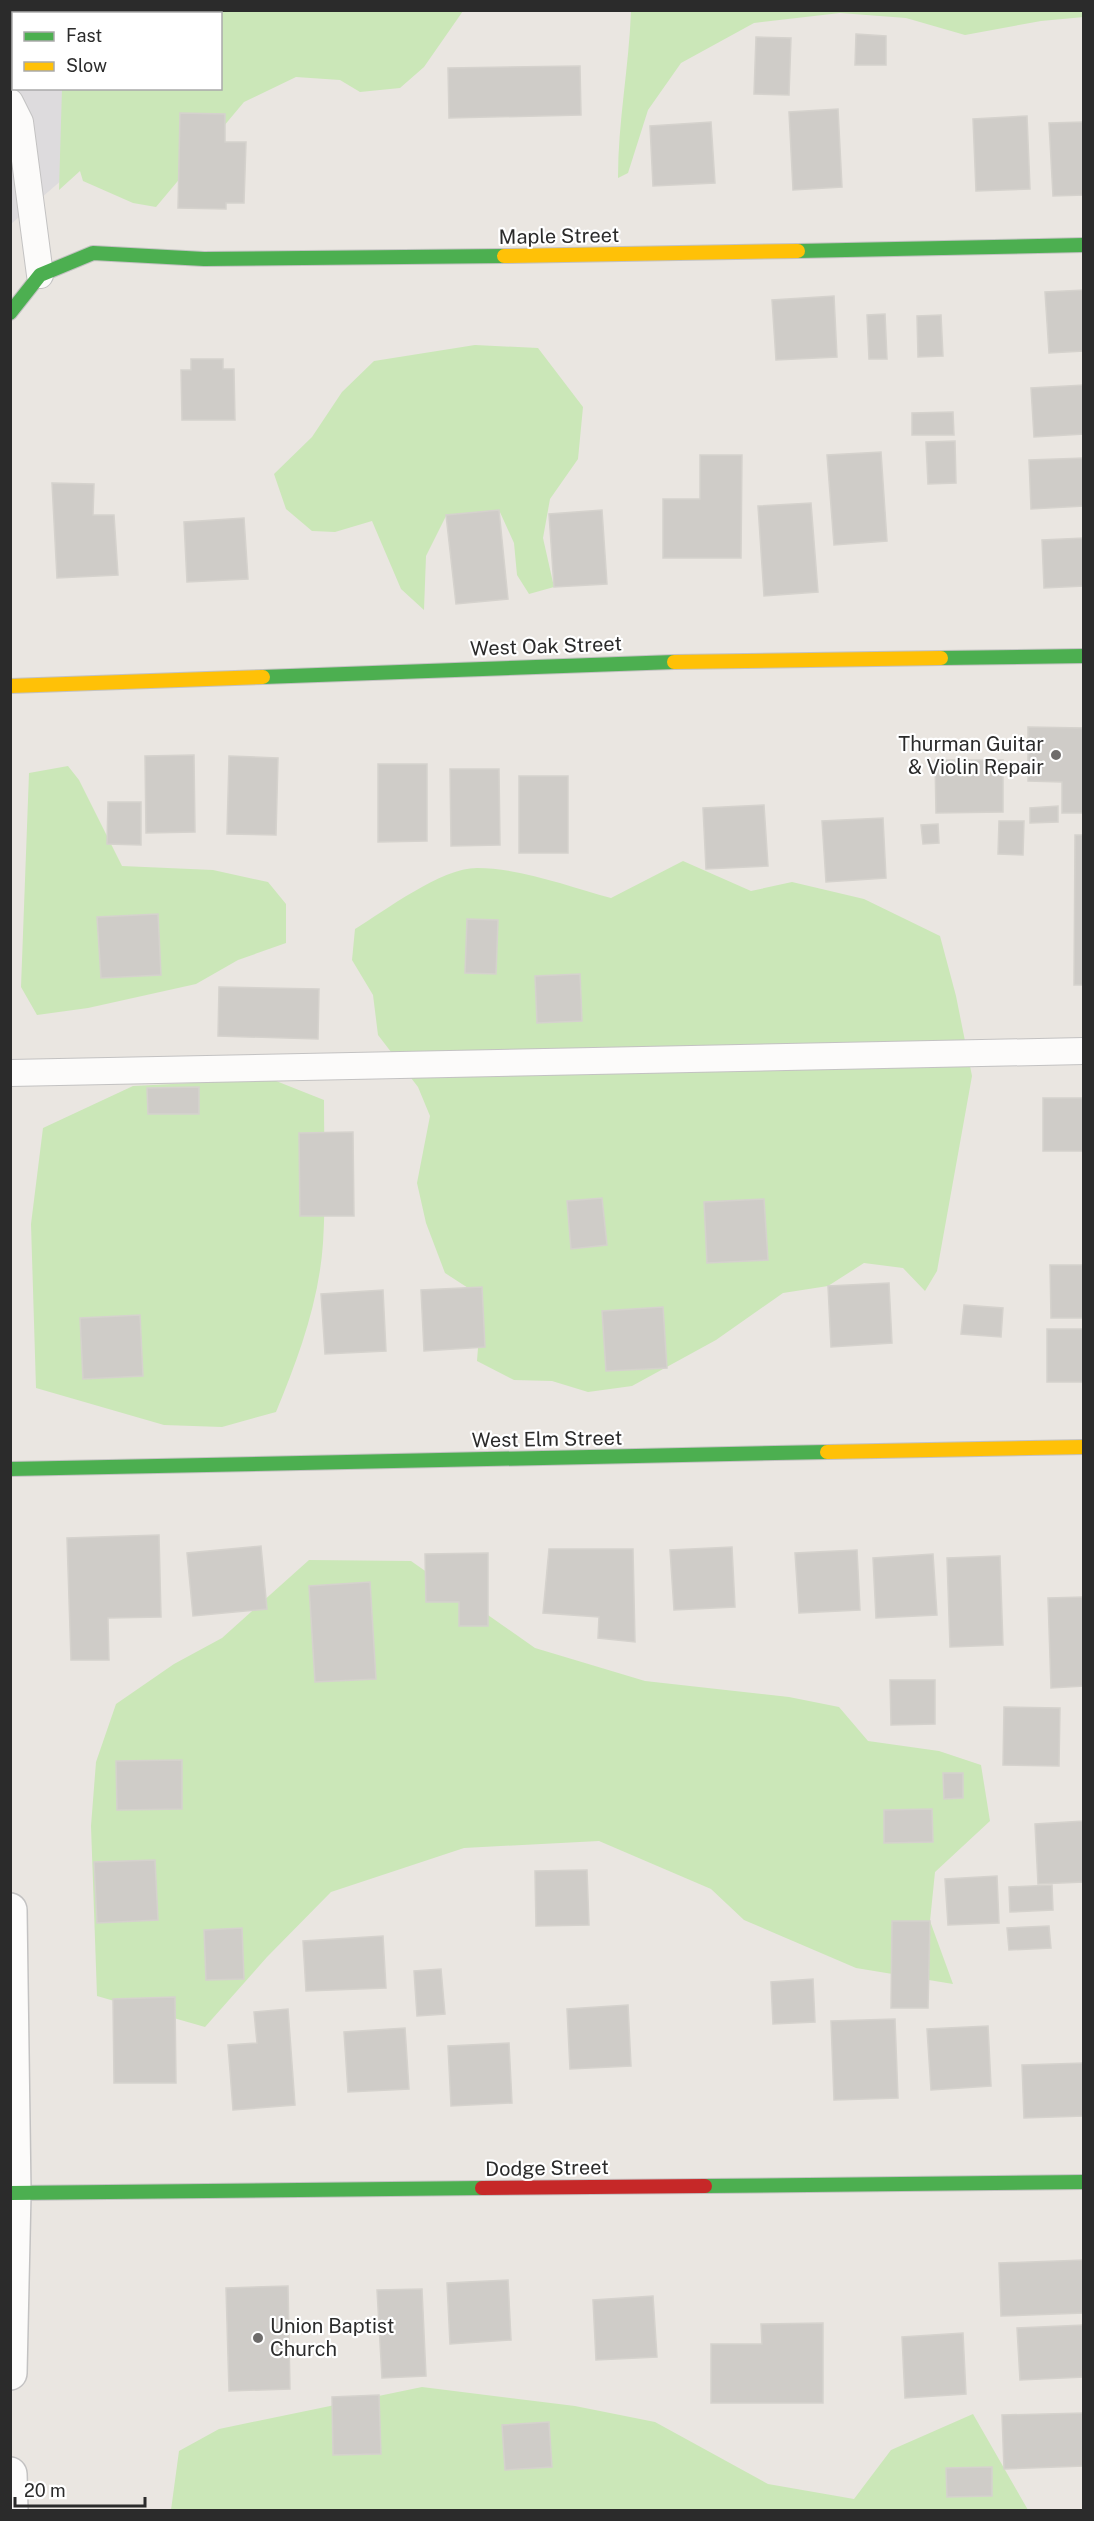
<svg xmlns="http://www.w3.org/2000/svg" width="1094" height="2521" font-family="'Public Sans',sans-serif">
	<style>
		.industrial { fill: #dddbdd }
		.green { fill: #cbe7b8 }
		.building { fill: #cfccc8; stroke: #d5d2cd; stroke-width: 1.5 }
		.lines { fill: none; stroke-linecap: round; stroke-linejoin: round }
		.lane-casing { stroke: #c3c2c2; stroke-width: 28 }
		.street-casing { stroke: #c3c2c2; stroke-width: 36 }
		.fast-casing { stroke: #c3c2c2; stroke-width: 16 }
		.slow-casing { stroke: #c3c2c2; stroke-width: 16 }
		.jam-casing { stroke: #c3c2c2; stroke-width: 16 }
		.lane { stroke: #fcfbfa; stroke-width: 26 }
		.street { stroke: #fcfbfa; stroke-width: 33 }
		.fast { stroke: #4caf50; stroke-width: 14 }
		.slow { stroke: #ffc107; stroke-width: 14 }
		.jam { stroke: #c62828; stroke-width: 14 }
		.poi-dot { fill: #6e6c6b; stroke: #fff; stroke-width: 2 }
		.labels { text-anchor: middle; dominant-baseline: central; stroke-width: 4.5; stroke-linejoin: round; paint-order: stroke }
		.street-label { font-size: 20px; fill: #2b2b2b; stroke: #fff }
		.poi-label { font-size: 20px; fill: #2b2b2b; stroke: #fff; text-anchor: end }
	</style>
	<rect width="100%" height="100%" fill="#eae6e1"/>
	<!-- industrial -->
	<polygon class="industrial" points="11,11 257,11 220,14 14,14 14,88 167,89 11,224"/>
	<!-- green -->
	<g class="green">
		<polygon points="90,11 463,11 424,67 400,88 360,92 340,80 296,77 244,102 156,207 133,203 83,181 80,171 59,190 62,89 220,88 220,14 86,13"/>
		<path d="M631,11L1083,10L1084,17L1041,21L965,35L906,18L840,13L754,23L681,63L648,110L628,173L618,178C618,121 629,67 631,11Z"/>
		<polygon points="475,345 538,348 583,407 578,459 550,499 543,538 554,587 529,594 517,575 514,543 499,510 446,516 426,556 424,610 401,589 372,521 335,532 312,531 286,509 274,474 312,437 342,392 374,361"/>
		<polygon points="68,766 79,780 122,866 213,870 268,882 286,904 286,943 238,960 196,984 88,1008 37,1015 21,987 29,773"/>
		<path d="M683,861L751,891L792,882L864,899L940,936L956,996L972,1076L937,1271L925,1291L903,1268L864,1263L828,1286L783,1293L716,1340L632,1386L588,1392L552,1381L514,1380L477,1361L482,1297L445,1273L426,1223L417,1183L430,1116L418,1087L378,1035L373,995L352,960L355,929C386,910 441,868 477,868C520,868 570,887 611,898Z"/>
		<path d="M271,1079L324,1100C324,1148 326,1196 323,1243C319,1302 298,1359 276,1412L222,1427L164,1425L36,1388L31,1224L43,1128L133,1086Z"/>
		<polygon points="309,1560 411,1561 535,1648 645,1681 789,1697 839,1707 868,1741 939,1751 981,1765 990,1821 935,1872 930,1921 953,1984 856,1968 744,1920 711,1889 599,1841 464,1848 331,1892 267,1957 205,2027 97,1996 91,1826 96,1762 116,1704 174,1664 222,1638"/>
		<polygon points="422,2387 575,2406 655,2422 768,2484 854,2499 891,2450 973,2414 1028,2510 171,2510 179,2451 219,2429"/>
	</g>
	<!-- building -->
	<g class="building">
		<polygon points="856,34 886,36 886,65 855,65"/>
		<polygon points="756,37 791,38 789,95 754,94"/>
		<polygon points="580,66 581,115 449,118 448,68"/>
		<polygon points="838,109 842,187 793,190 789,112"/>
		<polygon points="180,113 225,114 225,142 246,142 244,203 226,203 226,209 178,208"/>
		<polygon points="1027,116 1030,189 976,191 973,119"/>
		<polygon points="711,122 715,183 653,186 650,126"/>
		<polygon points="1084,122 1084,195 1053,196 1049,123"/>
		<polygon points="1084,290 1084,351 1049,353 1045,292"/>
		<polygon points="834,296 837,357 776,360 772,300"/>
		<polygon points="885,314 887,359 869,359 867,315"/>
		<polygon points="941,315 943,356 918,357 917,316"/>
		<polygon points="191,359 223,359 223,369 234,369 235,420 182,420 181,370 191,370"/>
		<polygon points="1084,385 1084,434 1034,437 1031,388"/>
		<polygon points="953,412 954,435 912,435 912,413"/>
		<polygon points="955,441 956,483 928,484 926,442"/>
		<polygon points="881,452 887,541 834,545 827,455"/>
		<polygon points="700,455 742,455 741,558 663,558 663,499 700,499"/>
		<polygon points="1084,458 1084,506 1031,509 1029,460"/>
		<polygon points="52,483 94,484 93,515 114,515 118,575 57,578"/>
		<polygon points="811,503 818,592 764,596 758,506"/>
		<polygon points="499,510 508,599 456,604 446,515"/>
		<polygon points="602,510 607,584 554,587 549,514"/>
		<polygon points="244,518 248,579 187,582 184,522"/>
		<polygon points="1084,538 1084,586 1044,588 1042,540"/>
		<polygon points="1028,727 1084,728 1084,813 1062,813 1062,782 1028,781"/>
		<polygon points="194,755 195,832 146,833 145,756"/>
		<polygon points="229,756 278,758 276,835 227,834"/>
		<polygon points="935,760 1003,760 1003,812 936,813"/>
		<polygon points="378,764 427,764 427,841 378,842"/>
		<polygon points="450,769 499,769 500,845 451,846"/>
		<rect x="519" y="776" width="49" height="77"/>
		<polygon points="108,802 141,802 141,845 107,844"/>
		<polygon points="764,805 768,866 706,869 703,808"/>
		<polygon points="1058,806 1058,822 1030,823 1030,808"/>
		<polygon points="883,818 886,878 826,882 822,821"/>
		<polygon points="999,821 1024,821 1023,855 998,854"/>
		<polygon points="938,824 939,843 923,844 921,825"/>
		<polygon points="1075,835 1084,835 1084,985 1074,985"/>
		<polygon points="158,914 161,975 101,978 97,917"/>
		<polygon points="467,919 498,920 496,974 465,973"/>
		<polygon points="580,974 582,1021 537,1023 535,976"/>
		<polygon points="219,987 319,989 318,1039 218,1036"/>
		<polygon points="199,1087 199,1114 148,1114 147,1088"/>
		<rect x="1043" y="1098" width="41" height="53"/>
		<polygon points="353,1132 354,1216 300,1216 299,1133"/>
		<polygon points="602,1198 607,1245 571,1249 567,1201"/>
		<polygon points="764,1199 768,1260 707,1263 704,1202"/>
		<polygon points="1050,1265 1084,1265 1084,1318 1051,1318"/>
		<polygon points="889,1283 892,1343 831,1347 828,1286"/>
		<polygon points="482,1287 485,1347 424,1351 421,1290"/>
		<polygon points="383,1290 386,1351 325,1354 321,1294"/>
		<polygon points="964,1305 1003,1308 1001,1337 961,1334"/>
		<polygon points="663,1307 667,1368 606,1371 602,1311"/>
		<polygon points="140,1315 143,1376 83,1379 80,1318"/>
		<rect x="1047" y="1329" width="37" height="53"/>
		<polygon points="159,1535 161,1617 108,1618 109,1660 71,1660 67,1538"/>
		<polygon points="261,1546 267,1609 193,1616 187,1553"/>
		<polygon points="732,1547 735,1607 674,1610 670,1550"/>
		<polygon points="549,1549 633,1549 635,1642 598,1638 599,1617 543,1613"/>
		<polygon points="857,1550 860,1610 799,1613 795,1553"/>
		<polygon points="488,1553 488,1626 459,1626 459,1602 426,1602 425,1554"/>
		<polygon points="933,1554 937,1615 876,1618 873,1558"/>
		<polygon points="1000,1556 1003,1645 950,1647 947,1558"/>
		<polygon points="370,1582 376,1679 315,1682 309,1586"/>
		<polygon points="1084,1597 1084,1686 1051,1688 1048,1598"/>
		<polygon points="890,1680 935,1680 935,1724 891,1725"/>
		<polygon points="1004,1707 1060,1708 1059,1766 1003,1765"/>
		<polygon points="182,1760 182,1809 117,1810 116,1761"/>
		<polygon points="943,1773 963,1773 963,1798 944,1799"/>
		<polygon points="932,1809 933,1842 884,1843 884,1810"/>
		<polygon points="1084,1821 1084,1882 1038,1884 1035,1824"/>
		<polygon points="155,1860 158,1920 97,1923 94,1862"/>
		<polygon points="587,1870 589,1925 536,1926 535,1871"/>
		<polygon points="997,1876 999,1923 948,1925 945,1879"/>
		<polygon points="1052,1885 1053,1910 1010,1912 1009,1887"/>
		<polygon points="892,1921 930,1921 928,2008 891,2008"/>
		<polygon points="1049,1926 1051,1948 1009,1950 1007,1928"/>
		<polygon points="242,1928 244,1979 206,1980 204,1930"/>
		<polygon points="383,1936 386,1988 306,1991 303,1941"/>
		<polygon points="441,1969 445,2014 417,2016 414,1971"/>
		<polygon points="813,1979 815,2022 773,2024 771,1982"/>
		<polygon points="175,1997 176,2083 114,2083 113,1999"/>
		<polygon points="628,2005 631,2066 570,2069 567,2009"/>
		<polygon points="288,2009 295,2105 233,2110 228,2045 257,2043 254,2012"/>
		<polygon points="895,2019 898,2098 834,2100 831,2021"/>
		<polygon points="988,2026 991,2086 931,2090 927,2029"/>
		<polygon points="405,2028 409,2089 348,2092 344,2032"/>
		<polygon points="509,2043 512,2103 451,2106 448,2046"/>
		<polygon points="1084,2063 1084,2116 1024,2118 1022,2065"/>
		<polygon points="1084,2260 1084,2313 1001,2316 999,2263"/>
		<polygon points="508,2280 511,2340 450,2344 447,2283"/>
		<polygon points="288,2286 290,2389 229,2391 226,2288"/>
		<polygon points="422,2289 426,2376 382,2378 377,2290"/>
		<polygon points="653,2296 657,2357 596,2360 593,2300"/>
		<polygon points="823,2323 823,2403 711,2403 711,2344 762,2344 761,2324"/>
		<polygon points="1084,2325 1084,2377 1020,2380 1017,2328"/>
		<polygon points="963,2333 966,2394 905,2398 902,2337"/>
		<polygon points="379,2395 381,2454 333,2455 332,2397"/>
		<polygon points="1084,2413 1084,2466 1004,2469 1002,2415"/>
		<polygon points="549,2422 552,2467 505,2470 502,2425"/>
		<polygon points="992,2467 992,2496 947,2497 946,2468"/>
	</g>
	<g class="lines">
		<!-- lane casing -->
		<g class="lane-casing">
			<g id="lane">
				<polyline points="10,102 20,122 40,275"/>
				<polyline points="10,1073 1084,1051"/>
			</g>
		</g>
		<!-- street casing -->
		<g class="street-casing">
			<g id="street">
				<polyline points="10,1910 14,2193 10,2373"/>
				<polyline points="10,2474 11,2510"/>
			</g>
		</g>
		<!-- fast casing -->
		<g class="fast-casing">
			<g id="fast">
				<polyline points="798,251 1084,245"/>
				<polyline points="10,313 40,275 93,253 204,259 504,256"/>
				<polyline points="941,658 1084,656"/>
				<polyline points="263,677 674,662"/>
				<polyline points="10,1469 827,1452"/>
				<polyline points="705,2186 1084,2182"/>
				<polyline points="10,2193 482,2188"/>
			</g>
		</g>
		<!-- slow casing -->
		<g class="slow-casing">
			<g id="slow">
				<polyline points="504,256 798,251"/>
				<polyline points="674,662 941,658"/>
				<polyline points="10,686 263,677"/>
				<polyline points="827,1452 1084,1447"/>
			</g>
		</g>
		<!-- jam casing -->
		<g class="jam-casing">
			<polyline id="jam" points="482,2188 705,2186"/>
		</g>
		<!-- lane -->
		<use href="#lane" class="lane"/>
		<!-- street -->
		<use href="#street" class="street"/>
		<!-- fast -->
		<use href="#fast" class="fast"/>
		<!-- slow -->
		<use href="#slow" class="slow"/>
		<!-- jam -->
		<use href="#jam" class="jam"/>
	</g>
	<!-- markers -->
	<g class="poi-dot">
		<circle cx="1056" cy="755" r="6"/>
		<circle cx="258" cy="2338" r="6"/>
	</g>
	<g class="labels">
		<!-- street labels -->
		<g class="street-label">
			<text transform="translate(559 236) rotate(-1)">Maple Street</text>
			<text transform="translate(546 646) rotate(-2)">West Oak Street</text>
			<text transform="translate(547 1439) rotate(-1)">West Elm Street</text>
			<text transform="translate(547 2168) rotate(-1)">Dodge Street</text>
		</g>
		<!-- poi labels -->
		<g class="poi-label">
			<text x="1044" y="744">Thurman Guitar<tspan x="1044" dy="23">&amp; Violin Repair</tspan></text>
			<text x="270" y="2326" text-anchor="start">Union Baptist<tspan x="270" dy="23">Church</tspan></text>
		</g>
	</g>
	<!-- border -->
	<rect width="1094" height="2521" fill="none" stroke="#2b2b2b" stroke-width="24"/>
	<!-- legend -->
	<rect x="12" y="12" width="210" height="78" fill="#ffffff" stroke="#aaaaaa" stroke-width="1.5"/>
	<rect x="24" y="32" width="30" height="9" fill="#4caf50" stroke="#aaaaaa" stroke-width="1.5"/>
	<text x="66" y="42" font-size="18" fill="#2b2b2b">Fast</text>
	<rect x="24" y="62" width="30" height="9" fill="#ffc107" stroke="#aaaaaa" stroke-width="1.5"/>
	<text x="66" y="72" font-size="18" fill="#2b2b2b">Slow</text>
	<!-- scale -->
	<path d="M15 2497v9h130v-9" fill="none" stroke="#2b2b2b" stroke-width="3"/>
	<text x="24" y="2497" font-size="18" fill="#2b2b2b" stroke="#ffffff" stroke-width="4.5" paint-order="stroke">20 m</text>
</svg>
